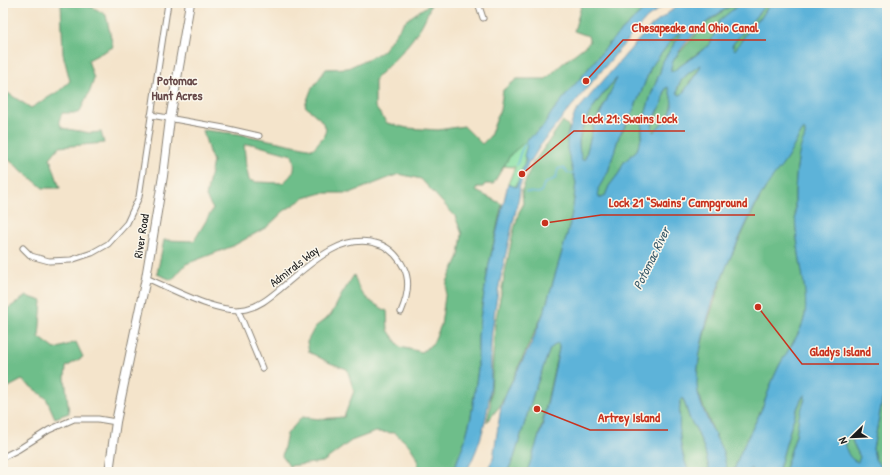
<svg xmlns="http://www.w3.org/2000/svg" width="890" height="475" font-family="'Patrick Hand',sans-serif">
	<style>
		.green { fill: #89e0a4; stroke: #527e60 }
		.forest { fill: #6ebe8a; stroke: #456d53; fill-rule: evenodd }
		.water { fill: #5db3d9; stroke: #3c687a; fill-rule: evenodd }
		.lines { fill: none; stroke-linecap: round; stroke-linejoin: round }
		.stream { stroke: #5db3d9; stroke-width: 1.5 }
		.street-casing { stroke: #888074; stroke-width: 7 }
		.primary-casing { stroke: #888074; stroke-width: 10 }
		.street { stroke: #fff; stroke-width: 5 }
		.primary { stroke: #fff; stroke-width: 8 }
		.labels { text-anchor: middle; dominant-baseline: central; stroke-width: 3; stroke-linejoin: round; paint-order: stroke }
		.street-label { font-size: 12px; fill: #1c1c1c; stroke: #fbf7ec }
		.neighbourhood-label { font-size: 13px; font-weight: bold; fill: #664949; stroke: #fbf7ec }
		.water-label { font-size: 13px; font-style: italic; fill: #365868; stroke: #fbf7ec }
		.leader { fill: none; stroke: #c8321e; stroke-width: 1.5 }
		.callout-dot { fill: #c8321e; stroke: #fbf7ec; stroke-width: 1.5 }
		.callout-label { font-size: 13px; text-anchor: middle; font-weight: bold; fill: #c8321e; stroke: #fbf7ec; stroke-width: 3; stroke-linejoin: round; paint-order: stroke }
	</style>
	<rect width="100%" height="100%" fill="#fbf7ec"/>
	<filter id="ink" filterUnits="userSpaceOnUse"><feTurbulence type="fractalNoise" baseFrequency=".025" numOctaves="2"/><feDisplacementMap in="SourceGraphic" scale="8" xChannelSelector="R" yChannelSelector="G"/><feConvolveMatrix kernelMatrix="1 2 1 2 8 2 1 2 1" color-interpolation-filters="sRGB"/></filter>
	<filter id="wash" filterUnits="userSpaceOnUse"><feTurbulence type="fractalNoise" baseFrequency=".012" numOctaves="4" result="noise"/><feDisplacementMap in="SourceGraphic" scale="16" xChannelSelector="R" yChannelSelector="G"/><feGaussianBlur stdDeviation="0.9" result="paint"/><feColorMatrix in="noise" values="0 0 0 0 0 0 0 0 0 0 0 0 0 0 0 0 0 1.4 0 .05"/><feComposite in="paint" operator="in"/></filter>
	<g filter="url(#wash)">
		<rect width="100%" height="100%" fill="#f4e4cb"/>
		<!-- green -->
		<path class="green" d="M527,139C528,153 522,175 515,187L508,184L515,167L504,166L511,154Z"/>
		<!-- forest -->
		<g class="forest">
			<path d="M61,3C84,3 87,3 106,15L113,47L88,60L94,79L90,91L79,113H62L59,121L62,128L90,133L101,132L104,143L59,147L50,158L60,188H43L3,155V90L31,108L59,91L70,81L63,54Z"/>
			<path d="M431,3C423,34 397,57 375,79V107L387,123L407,128L438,130L464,126L482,144L490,136L500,110L503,90L517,79H546L562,64L590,42L588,36L574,31L582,3H651L645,9L643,13L639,14L613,39L552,112L543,127L511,154L493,184H485L483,187H477L476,191L502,204L489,264L480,318L478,336V369L471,417L465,440L453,472H417L418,459L409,445L395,433L375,432L351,441L323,462L289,466L282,456L287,434L302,417L320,419L344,417L354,391L347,369L330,363L309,352L307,342L315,327L331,315L342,294L354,275C361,297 367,300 387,311L388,330L400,347L422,352L433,343L441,325L447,282L459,256L462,234L455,216L421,179L399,174L350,193H322L304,198L284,211L267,227L233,246L186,264L172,280L157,274L164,240L194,241L213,209L206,197L213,161L209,152L203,130L239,134L313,149L324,136L326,128L320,119L305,106L311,90L326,69L348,68L382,52L405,21ZM252,144L292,155C297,169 294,173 283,183L255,182L249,180L246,166L244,145Z"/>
			<polygon points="735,3 741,3 720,21 710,44 675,70 671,71 671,66 673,60 706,23"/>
			<polygon points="768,3 769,5 761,18 754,23 745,35 737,49 735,50 733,49 733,44 766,4"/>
			<polygon points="680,32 681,32 680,35 663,61 660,72 651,95 642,125 642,136 637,150 624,162 619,173 609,186 605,196 602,198 598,198 597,189 608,172 619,136 629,120 640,95 651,67 670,42"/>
			<path d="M701,64V66L682,94L680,95L678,94C675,81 692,71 701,64Z"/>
			<path d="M619,76L594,124L585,159L582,160C581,156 579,150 579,145C578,124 604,91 619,76Z"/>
			<path d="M666,87H668C677,112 671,113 655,131L652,132L651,128L663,101Z"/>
			<polygon points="563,121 569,127 567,137 576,183 573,207 569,228 545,309 538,325 500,406 487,422 490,408 495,323 513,233 519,212 523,205 522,190 532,165"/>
			<path d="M803,129H805C807,137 800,152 798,161C796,171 796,182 795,191C795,209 795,228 798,246C800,266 809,295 805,315C801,334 788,349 779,366C770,383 766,402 757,419C749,436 738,454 734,472H729L726,467L723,454L703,406L698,392L696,383L700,351L706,327L726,267L755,207L768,183L787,158Z"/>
			<polygon points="26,296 42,301 39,337 55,349 76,342 83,357 66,367 65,378 69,413 55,418 46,398 22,380 3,390 3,309 9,308"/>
			<path d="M557,343L559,345V349C548,390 543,433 527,472H507L514,458L534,392L550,349Z"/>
			<polygon points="887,381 887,463 883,466 880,466 875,459 873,449 883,396"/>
			<path d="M806,393L796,435L784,472H779L780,465C784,451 797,401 806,393Z"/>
			<path d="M681,398H683L690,420L696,429L704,448L710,472H689C681,453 678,435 679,414C680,409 679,403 681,398Z"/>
			<path d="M851,433L853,443L860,457L858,462C845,459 842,441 851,433Z"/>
		</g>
		<!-- water -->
		<g class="water">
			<path d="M651,3H667L647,18L635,31L561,119L540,146L531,161H529L519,188L520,189L519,196C510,239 498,281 493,324C490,342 491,361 491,379C489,412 482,443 466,472H453L465,440L471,417L478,369V336L480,318L489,264L508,184L516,187L526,160L524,156L527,145V139L532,136L543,127L552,112L613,39Z"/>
			<path d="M681,3H735C725,10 715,15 706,23C697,30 668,60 671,71H673L696,55L710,44L720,20L741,3H767L733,44L732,46L735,50L754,22L761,18L769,5L768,3H887V381L883,396L873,449L875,459L880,466H883L887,463V472H784L796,435L799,416L805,399V394C796,403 785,449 780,465L779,472H751V468L749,472H734C738,454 749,436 757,419C766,402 770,383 779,366C788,349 801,334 805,315C808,295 800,266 798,246C795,228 795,209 795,191C796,177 797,160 801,146C803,140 807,136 804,129C800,133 792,150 788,157C782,167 774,175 768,184C757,200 749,218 741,235C719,280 699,330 697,382C696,401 715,434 723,452C725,459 725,466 729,472H710L704,448L696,429L690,420L683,398L680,401C679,429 678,446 689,472H527L542,427L559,349V345L557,343L550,349L534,392L514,458L507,472H486L493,459L501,407L507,391L532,342L545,309L569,228L573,207L576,183L567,149V137L575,113L649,28ZM680,32L681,33L680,35L663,61L660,72L651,95L642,125V136L637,150L624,162L619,173L609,186L605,196L602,198H599L598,189L608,172L619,136L629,120L640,95L651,67L670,42ZM701,65L697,73L682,94L680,95L678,94C674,82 692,70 701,65ZM617,78L600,114L594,124L585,159L582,160C581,156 579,150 579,145C578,124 603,92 617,78ZM668,87C677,112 670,114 655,131L653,132C649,121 660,110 663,101C664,96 664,92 666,88ZM852,434L853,443L860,457L858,462C846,459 841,440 852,434Z"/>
		</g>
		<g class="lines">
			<!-- stream -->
			<g class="stream">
				<path d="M517,165C519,157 521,146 529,141"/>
				<polyline points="526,192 538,193 541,192 544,184 556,178 558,169 561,168 564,168 568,173 574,173"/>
			</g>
		</g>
	</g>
	<g filter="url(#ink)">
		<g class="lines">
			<!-- street casing -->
			<g class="street-casing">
				<g id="street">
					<polyline points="478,3 483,18"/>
					<polyline points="151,115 224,128 259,136"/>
					<polyline points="23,248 31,256 49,261 71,260 92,253 108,244 127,223 139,197 168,3"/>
					<path d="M146,278C173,289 218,315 246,309C260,306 270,297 280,289C306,268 339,233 375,243C388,246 398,256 404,268C411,282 407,298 401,312"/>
					<polyline points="238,310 262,368"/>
					<polyline points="3,457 19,449 49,430 74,419 98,419 116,422"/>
				</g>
			</g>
			<!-- primary casing -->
			<g class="primary-casing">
				<polyline id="primary" points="109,472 116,422 146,278 163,176 170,119 190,3"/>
			</g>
			<!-- street -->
			<use href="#street" class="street"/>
			<!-- primary -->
			<use href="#primary" class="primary"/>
		</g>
	</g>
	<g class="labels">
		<!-- street labels -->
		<g class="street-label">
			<text transform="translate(141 236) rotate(-81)">River Road</text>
			<text transform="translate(294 266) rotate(-38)">Admirals Way</text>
		</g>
		<!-- neighbourhood labels -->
		<g class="neighbourhood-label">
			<text x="177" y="80">Potomac<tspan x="177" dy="15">Hunt Acres</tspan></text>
		</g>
		<!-- water labels -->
		<g class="water-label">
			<text transform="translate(651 258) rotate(-64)">Potomac River</text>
		</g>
	</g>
	<!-- callouts -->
	<path class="leader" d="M586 81L623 40H766M522 174L574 131H685M545 223L601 215H755M758 307L802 364H879M537 409L590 430H668"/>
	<g class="callout-dot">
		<circle cx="586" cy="81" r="4"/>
		<circle cx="522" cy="174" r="4"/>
		<circle cx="545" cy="223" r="4"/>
		<circle cx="758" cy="307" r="4"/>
		<circle cx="537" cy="409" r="4"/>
	</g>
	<g class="callout-label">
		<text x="695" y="32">Chesapeake and Ohio Canal</text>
		<text x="630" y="123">Lock 21: Swains Lock</text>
		<text x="678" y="207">Lock 21 “Swains” Campground</text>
		<text x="840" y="356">Gladys Island</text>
		<text x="629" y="422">Artrey Island</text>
	</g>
	<!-- margin -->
	<rect width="890" height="475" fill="none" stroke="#fbf7ec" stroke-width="16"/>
	<!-- north arrow -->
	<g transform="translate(852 437) rotate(247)" stroke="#fbf7ec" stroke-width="3" paint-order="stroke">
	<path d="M0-3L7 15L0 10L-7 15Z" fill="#1c1c1c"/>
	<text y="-6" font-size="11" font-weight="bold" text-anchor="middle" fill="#1c1c1c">N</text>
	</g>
</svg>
